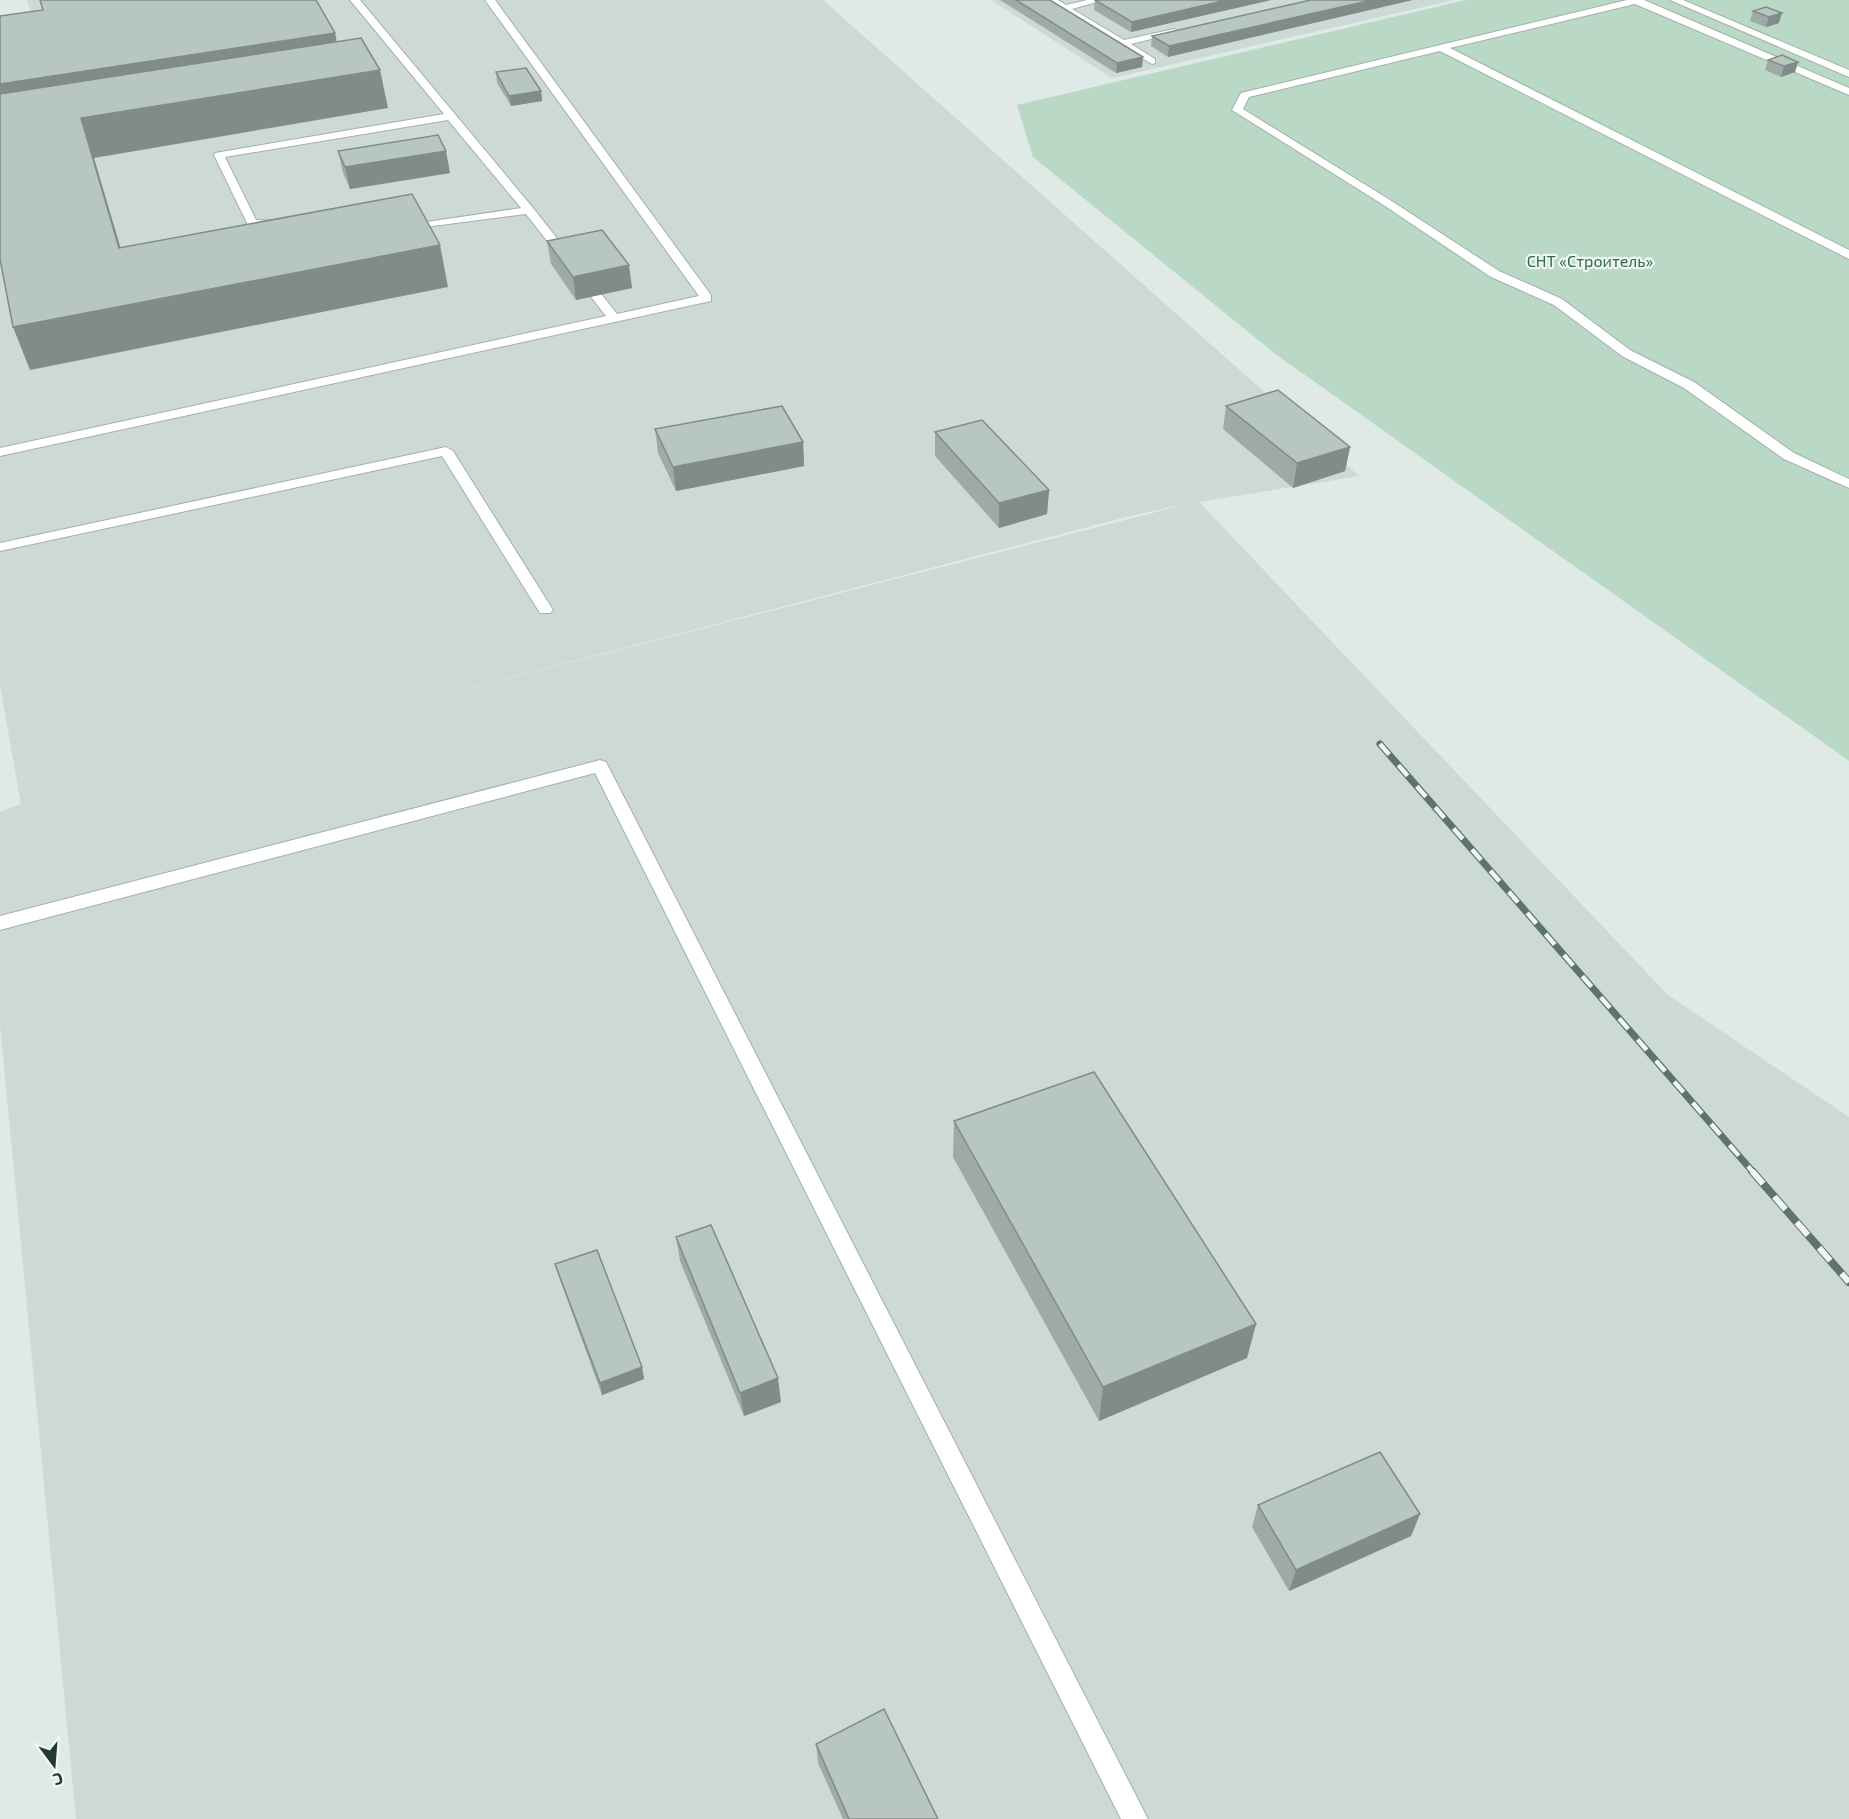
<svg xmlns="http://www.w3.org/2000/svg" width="1849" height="1819" font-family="'Exo 2',sans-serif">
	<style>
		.built { fill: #cdd9d5; fill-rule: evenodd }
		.green { fill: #b9d9c6 }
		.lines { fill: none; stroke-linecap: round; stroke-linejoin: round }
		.minor-casing { stroke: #a2b0ad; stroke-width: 2 }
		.minor { fill: #fff; fill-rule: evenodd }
		.rail-far1-casing { stroke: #5c7370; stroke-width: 7 }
		.rail-casing { stroke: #5c7370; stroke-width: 8 }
		.rail-far1 { stroke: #eff6f3; stroke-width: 4.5; stroke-dasharray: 14; stroke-linecap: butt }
		.rail { stroke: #eff6f3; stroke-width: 6; stroke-dasharray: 17; stroke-linecap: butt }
		.wall { fill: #9eaaa7 }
		.shaded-wall { fill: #818b88 }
		.building { fill: #b8c6c2; stroke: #818b88; stroke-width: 1.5 }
		.labels { text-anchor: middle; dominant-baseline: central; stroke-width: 4.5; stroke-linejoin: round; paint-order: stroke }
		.far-park-label { font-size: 16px; fill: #2f6b4e; stroke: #eff6f3 }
	</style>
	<rect width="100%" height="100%" fill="#dfe9e6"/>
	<!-- built -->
	<g class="built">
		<path d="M27,0H823L1359,476L1199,502L1668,995L1849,1117V1819H76L0,1025V812L21,804L0,685V30L33,19ZM1176,506V507L378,712L1130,516Z"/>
		<polygon points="991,0 1454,0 1112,78"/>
	</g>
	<!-- green -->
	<polygon class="green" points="1466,0 1849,0 1849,761 1274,353 1033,157 1017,105"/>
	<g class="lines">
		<!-- minor casing -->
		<g class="minor-casing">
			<g id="minor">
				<polygon points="350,0 360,0 533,208 617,314 699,296 485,0 495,0 711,295 711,301 0,456 0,448 606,316 526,214 402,230 402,226 406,225 521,208 448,120 225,157 256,220 279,221 285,224 279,227 248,225 214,155 215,153 444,114"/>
				<polygon points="1046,0 1058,0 1066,5 1087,0 1104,0 1072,9 1124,40 1174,29 1179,32 1131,44 1155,59 1155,63 1152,64"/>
				<polygon points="1627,0 1644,0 1849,88 1849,95 1635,4 1450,48 1849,250 1849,259 1440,51 1249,97 1243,109 1390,200 1499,271 1562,299 1630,350 1694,382 1794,453 1849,479 1849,488 1784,459 1684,388 1622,356 1554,305 1491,277 1382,204 1232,110 1241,93"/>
				<polygon points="1670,0 1683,0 1849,70 1849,77"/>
				<polygon points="446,447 453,451 553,610 550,613 540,613 442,456 0,551 0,543"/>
				<polygon points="600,760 606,762 608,766 1148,1819 1121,1819 595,773 0,930 0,916"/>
			</g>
		</g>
		<!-- minor -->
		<use href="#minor" class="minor"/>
		<!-- rail-far1 casing -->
		<g class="rail-far1-casing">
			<polyline id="rail-far1" points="1380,744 1753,1172"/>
		</g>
		<!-- rail casing -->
		<g class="rail-casing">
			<polyline id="rail" points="1752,1171 1849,1282"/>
		</g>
		<!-- rail-far1 -->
		<use href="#rail-far1" class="rail-far1"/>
		<!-- rail -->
		<use href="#rail" class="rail"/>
	</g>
	<!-- wall -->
	<g class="wall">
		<polygon points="1000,0 1050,0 1142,67 1116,73"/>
		<polygon points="1095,0 1271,0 1131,32 1094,10"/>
		<polygon points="1311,0 1168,57 1151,46 1152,36"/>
		<polygon points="1766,7 1779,23 1766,27 1750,21 1753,11"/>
		<polygon points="1768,60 1798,62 1795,72 1781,77 1765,70"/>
		<polygon points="496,72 541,91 542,101 511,106 497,83"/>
		<polygon points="338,151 450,173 350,189 343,173"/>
		<polygon points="547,241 632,288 576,300 551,264"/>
		<polygon points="1226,406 1350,447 1345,471 1293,488 1223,429"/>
		<polygon points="655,429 803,442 804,466 676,491 658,453"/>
		<polygon points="935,432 1049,490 1047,514 999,528 935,456"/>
		<polygon points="954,1121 1256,1324 1247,1358 1099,1421 953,1157"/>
		<polygon points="676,1237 781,1402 744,1416 680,1261"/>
		<polygon points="555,1264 642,1367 644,1379 602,1395 559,1277"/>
		<polygon points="1258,1505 1420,1514 1411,1536 1289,1591 1252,1527"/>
		<polygon points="816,1744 938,1819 843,1819 818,1763"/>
	</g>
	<!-- shaded-wall -->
	<g class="shaded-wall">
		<polygon points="1227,0 1271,0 1131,32 1132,22"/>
		<polygon points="1372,0 1413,0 1168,57 1169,46"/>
		<polygon points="1782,13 1779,23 1766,27 1769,17"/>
		<polygon points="335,33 341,62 0,117 0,84"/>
		<polygon points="1143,57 1142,67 1116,73 1117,63"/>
		<polygon points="1798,62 1795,72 1781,77 1784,66"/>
		<polygon points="380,70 388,108 94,158 133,290 119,248 81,118"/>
		<polygon points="541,91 542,101 511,106 509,96"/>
		<polygon points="446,151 450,173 350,189 345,167"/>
		<polygon points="440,245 448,287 30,370 13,327"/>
		<polygon points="629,265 632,288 576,300 573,277"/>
		<polygon points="803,442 804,466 676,491 673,467"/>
		<polygon points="1350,447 1345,471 1293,488 1297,463"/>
		<polygon points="1049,490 1047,514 999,528 999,503"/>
		<polygon points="1256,1324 1247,1358 1099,1421 1103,1387"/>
		<polygon points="642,1367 644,1379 602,1395 600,1383"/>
		<polygon points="778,1378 781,1402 744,1416 740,1393"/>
		<polygon points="1420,1514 1411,1536 1289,1591 1296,1570"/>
	</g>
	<!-- building -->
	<g class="building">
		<polygon points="40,0 316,0 335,33 0,84 0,16 43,10"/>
		<polygon points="1016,0 1050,0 1143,57 1117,63"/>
		<polygon points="1095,0 1227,0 1132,22"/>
		<polygon points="1311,0 1372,0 1169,46 1152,36"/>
		<polygon points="1766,7 1782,13 1769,17 1753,11"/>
		<polygon points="361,38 380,70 81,118 119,248 412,194 440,245 13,327 0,259 0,94"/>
		<polygon points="1782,55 1798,62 1784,66 1768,60"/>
		<polygon points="526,68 541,91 509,96 496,72"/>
		<polygon points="438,135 446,151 345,167 338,151"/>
		<polygon points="602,230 629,265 573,277 547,241"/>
		<polygon points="1278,390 1350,447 1297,463 1226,406"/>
		<polygon points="782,406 803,442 673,467 655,429"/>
		<polygon points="982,420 1049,490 999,503 935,432"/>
		<polygon points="1094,1072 1256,1324 1103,1387 954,1121"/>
		<polygon points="711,1225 778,1378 740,1393 676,1237"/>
		<polygon points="597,1250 642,1367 600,1383 555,1264"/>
		<polygon points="1380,1452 1420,1514 1296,1570 1258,1505"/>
		<polygon points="884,1709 938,1819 849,1819 816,1744"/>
	</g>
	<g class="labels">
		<!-- far-park labels -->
		<g class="far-park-label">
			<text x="1590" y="260">СНТ «Строитель»</text>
		</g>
	</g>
	<!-- north arrow -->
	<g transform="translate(54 1765) rotate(164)" stroke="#eff6f3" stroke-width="4.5" paint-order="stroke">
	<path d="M0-4.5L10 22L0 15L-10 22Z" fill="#213835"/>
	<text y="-9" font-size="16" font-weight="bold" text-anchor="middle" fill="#213835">С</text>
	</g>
</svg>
